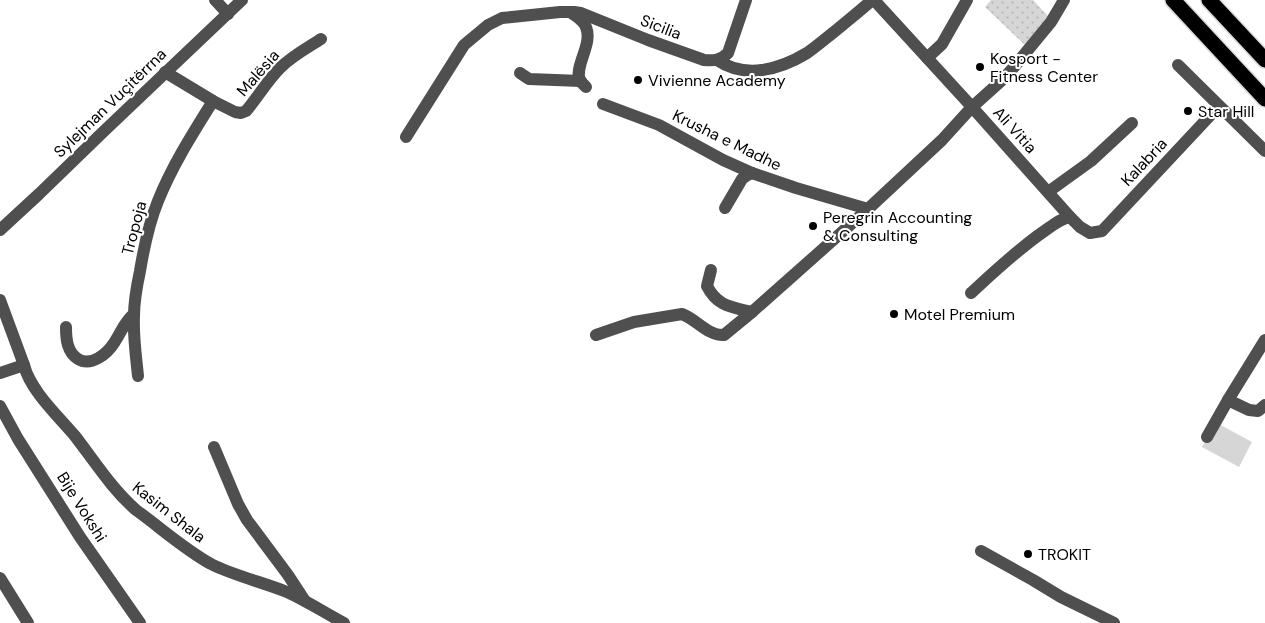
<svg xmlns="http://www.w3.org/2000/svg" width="1265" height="623" font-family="'DM Sans',sans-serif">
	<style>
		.grass { fill: url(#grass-dots) }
		.garden { fill: #d6d6d6 }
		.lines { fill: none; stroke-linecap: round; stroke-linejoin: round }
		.highway-casing { stroke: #dbdbdb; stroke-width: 18 }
		.minor { stroke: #4f4f4f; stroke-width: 12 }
		.highway { stroke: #000; stroke-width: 15 }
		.poi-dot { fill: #000; stroke: #fff; stroke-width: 2 }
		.labels { text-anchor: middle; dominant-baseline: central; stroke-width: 4; stroke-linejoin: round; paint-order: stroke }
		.street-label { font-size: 16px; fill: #000; stroke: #fff }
		.poi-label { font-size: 16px; fill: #000; stroke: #fff; text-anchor: start }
	</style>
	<defs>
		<pattern id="grass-dots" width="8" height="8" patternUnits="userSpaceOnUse" patternTransform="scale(1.25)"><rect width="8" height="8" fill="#d6d6d6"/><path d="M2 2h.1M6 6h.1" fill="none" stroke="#b6b6b6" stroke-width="1.8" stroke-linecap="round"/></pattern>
	</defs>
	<rect width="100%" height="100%" fill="#fff"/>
	<!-- grass -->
	<polygon class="grass" points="991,0 1033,0 1048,16 1028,48 985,7"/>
	<!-- garden -->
	<polygon class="garden" points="1215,422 1252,442 1239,467 1202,447"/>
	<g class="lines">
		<!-- highway casing -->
		<g class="highway-casing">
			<g id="highway">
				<polyline points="1173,0 1265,99"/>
				<polyline points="1209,0 1265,60"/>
			</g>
		</g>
		<!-- minor -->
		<g class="minor">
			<polyline points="215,0 228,14"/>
			<polyline points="874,0 972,107 1070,217 1080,227 1090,233 1102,231 1219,106"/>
			<path d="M570,12C575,15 582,20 585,25C595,43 573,66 580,81C581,82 584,85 586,87"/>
			<polyline points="927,58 942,44 967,0"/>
			<path d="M717,60C745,79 779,70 807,53C816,47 825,39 834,32C847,21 860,11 872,0"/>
			<polyline points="1178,65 1265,151"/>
			<path d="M165,72L213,101L235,112L241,113L246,111C258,97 267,81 280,68C292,56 307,48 321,39"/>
			<polyline points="520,73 529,79 581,81"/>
			<polyline points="603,104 659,125 723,160 752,173 796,188 868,209"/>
			<path d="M406,137L464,45L488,25L502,18L512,17L560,12H574L581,13L648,40L704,60C714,61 721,60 728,53L746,0"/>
			<polyline points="1048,192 1091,161 1132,123"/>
			<polyline points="725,208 742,179 746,176 752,173"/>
			<polyline points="0,230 39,194 102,133 242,0"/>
			<path d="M711,270L707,286C717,306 731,307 752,312"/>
			<path d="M971,293C994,272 1017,250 1043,232C1052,226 1059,219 1070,217"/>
			<path d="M0,300L24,365C30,390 58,416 75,436C95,462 112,489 136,510C161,528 184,549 211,564C235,576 262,582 287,592C307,601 325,613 344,623"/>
			<path d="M66,327C66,339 67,352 78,359C91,367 107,354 114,343C121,333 124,322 134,314"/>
			<path d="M596,335L634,322L682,314C696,319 708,336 724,335L752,312L868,209L942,140L972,107L1001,81L1014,67L1051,22L1064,0"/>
			<polyline points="0,373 24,365"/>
			<path d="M138,376C136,356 133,336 134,316C134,301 137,285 140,271C144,247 149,223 158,201C172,166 193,133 213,101"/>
			<polyline points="1228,400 1249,410 1258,411 1265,405"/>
			<polyline points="0,406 18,439 80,537 140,623"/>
			<polyline points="1207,437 1228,400 1265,340"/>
			<polyline points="214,447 238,504 247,520 288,575 305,601"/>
			<polyline points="981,551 1033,580 1061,597 1114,623"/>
			<polyline points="0,578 28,623"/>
		</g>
		<!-- highway -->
		<use href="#highway" class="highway"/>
	</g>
	<!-- markers -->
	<g class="poi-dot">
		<circle cx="980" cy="67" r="5"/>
		<circle cx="638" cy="80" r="5"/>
		<circle cx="1188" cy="111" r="5"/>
		<circle cx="813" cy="226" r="5"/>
		<circle cx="894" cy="314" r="5"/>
		<circle cx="1028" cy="554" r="5"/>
	</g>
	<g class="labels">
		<!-- street labels -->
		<g class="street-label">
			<text transform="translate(661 27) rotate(21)">Sicilia</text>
			<text transform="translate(258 73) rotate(-49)">Malësia</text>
			<text transform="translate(110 103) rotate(-44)">Sylejman Vuçitërrna</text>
			<text transform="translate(1015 130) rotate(48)">Ali Vitia</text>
			<text transform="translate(727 140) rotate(26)">Krusha e Madhe</text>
			<text transform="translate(1144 162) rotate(-47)">Kalabria</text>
			<text transform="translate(134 228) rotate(-75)">Tropoja</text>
			<text transform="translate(82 507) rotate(58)">Bije Vokshi</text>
			<text transform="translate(169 512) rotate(38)">Kasim Shala</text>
		</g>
		<!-- poi labels -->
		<g class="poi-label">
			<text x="990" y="58">Kosport -<tspan x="990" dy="18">Fitness Center</tspan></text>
			<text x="648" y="80">Vivienne Academy</text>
			<text x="1198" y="111">Star Hill</text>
			<text x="823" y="217">Peregrin Accounting<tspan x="823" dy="18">&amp; Consulting</tspan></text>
			<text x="904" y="314">Motel Premium</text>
			<text x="1038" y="554">TROKIT</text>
		</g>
	</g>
</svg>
